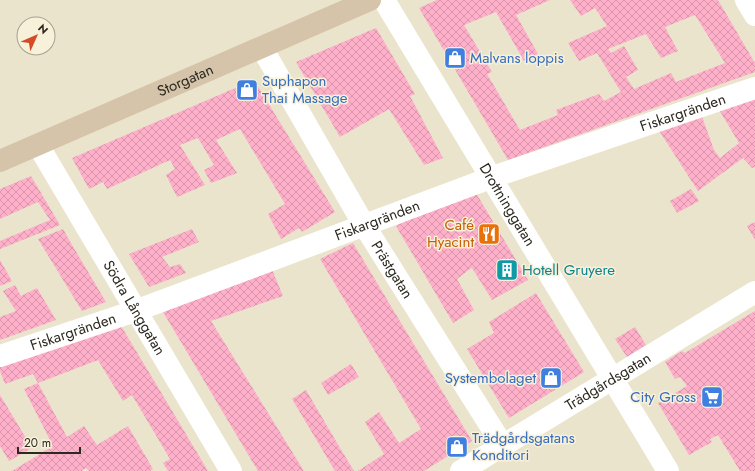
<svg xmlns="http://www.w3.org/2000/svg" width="755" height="471" font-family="Jost,sans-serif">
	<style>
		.building { fill: url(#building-cross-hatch); fill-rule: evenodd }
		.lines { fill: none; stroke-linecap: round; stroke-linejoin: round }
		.street { stroke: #fff; stroke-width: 22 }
		.secondary { stroke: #d5c4aa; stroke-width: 22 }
		.labels { text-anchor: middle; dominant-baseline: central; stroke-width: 3; stroke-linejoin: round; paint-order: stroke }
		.shop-label { font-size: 15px; fill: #366cbe; stroke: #f8f1da; text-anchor: start }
		.street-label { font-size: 15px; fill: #2b2920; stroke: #f8f1da }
		.food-label { font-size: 15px; fill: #c56008; stroke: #f8f1da; text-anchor: end }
		.culture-label { font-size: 15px; fill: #0d838f; stroke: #f8f1da; text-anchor: start }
	</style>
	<defs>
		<pattern id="building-cross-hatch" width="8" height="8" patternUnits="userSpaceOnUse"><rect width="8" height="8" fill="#feafc9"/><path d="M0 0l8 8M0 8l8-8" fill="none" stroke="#da97ac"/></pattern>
	</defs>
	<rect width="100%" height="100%" fill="#ebe4cd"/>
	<!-- building -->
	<g class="building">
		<path d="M437,0H550L516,15L538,54L524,61L496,12L464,25L492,72L487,74L520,130L558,115L556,110L599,94L604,101L621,92L597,53L579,61L568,43L607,26L595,8L581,16L570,0H718L755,63V72L508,160L419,8ZM695,15L725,63L676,82L671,73L634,89L626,77L638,70L624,46L611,53L608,49L646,34L661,58L678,51L665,27Z"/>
		<polygon points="376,28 415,94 410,96 443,158 424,165 389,109 340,137 296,62"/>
		<polygon points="254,80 335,212 302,232 299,228 281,239 268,214 285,204 240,129 216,140 237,173 211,183 204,170 214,165 198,138 180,145 205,185 177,197 166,175 175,169 170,160 107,189 103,182 89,189 72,158"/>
		<polygon points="755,95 755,167 752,168 743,158 698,191 658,129 701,114 714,150 720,158 739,143 718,108"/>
		<polygon points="31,176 60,225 0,249 0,241 50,220 38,202 0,219 0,189"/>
		<polygon points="691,189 699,201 677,213 670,201"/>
		<polygon points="476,193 528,280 492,300 472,268 470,269 457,279 474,310 453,323 396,226 415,215 416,218 434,208"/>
		<polygon points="755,222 755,240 747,226"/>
		<polygon points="63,229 71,243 106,302 82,311 38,239"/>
		<polygon points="192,229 199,242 162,257 170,267 180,264 186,273 149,287 129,254"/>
		<polygon points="353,243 472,441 424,471 358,471 384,454 365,422 379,412 399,443 421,429 320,259"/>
		<polygon points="0,260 12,281 0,286"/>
		<polygon points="271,267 283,296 211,321 304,471 258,471 160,307"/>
		<polygon points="15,285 21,296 37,288 56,320 0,340 0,317 16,311 3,291"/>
		<polygon points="536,293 584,372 509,418 467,349 494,333 489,322"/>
		<polygon points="755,311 755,471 740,471 718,435 710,439 712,442 689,455 658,403 687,386 680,377 675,379 665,362 682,351 685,353"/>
		<polygon points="118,321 159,389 208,471 168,471 163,463 170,459 132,395 123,401 98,360 38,383 33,374 5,384 0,371 0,362"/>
		<polygon points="635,327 646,345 627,357 615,339"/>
		<polygon points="351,364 359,377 328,395 321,383"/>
		<polygon points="38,383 67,437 84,426 97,445 128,426 153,469 150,471 89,471 86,468 82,470 83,471 12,471 53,446 24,389"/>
		<polygon points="306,390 340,448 354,471 335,471 326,456 292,399"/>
		<polygon points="0,395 32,448 9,461 0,446"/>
	</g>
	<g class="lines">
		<!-- street -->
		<g class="street">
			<path id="s1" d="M384,0L668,471"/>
			<polyline points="746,0 755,15"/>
			<path id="s2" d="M262,48L364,225L503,446"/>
			<path id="s3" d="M38,145L231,471"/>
			<path id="s4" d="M0,356L135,311L493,177L755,88"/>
			<path id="s5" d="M461,471L755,292"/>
		</g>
		<!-- secondary -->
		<path class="secondary" id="s6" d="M0,161L370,0"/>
	</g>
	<!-- icons -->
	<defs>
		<g id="shop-square" transform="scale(1.15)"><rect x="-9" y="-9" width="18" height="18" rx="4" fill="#3f7fe0" stroke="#f8f1da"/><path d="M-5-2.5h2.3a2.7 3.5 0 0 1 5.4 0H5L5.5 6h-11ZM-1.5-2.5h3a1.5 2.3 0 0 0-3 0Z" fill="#fff"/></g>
		<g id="restaurant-square" transform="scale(1.15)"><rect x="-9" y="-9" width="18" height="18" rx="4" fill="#e8710a" stroke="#f8f1da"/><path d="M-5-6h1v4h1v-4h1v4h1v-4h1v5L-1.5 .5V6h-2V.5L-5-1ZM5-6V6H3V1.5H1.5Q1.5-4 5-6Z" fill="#fff"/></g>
		<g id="building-square" transform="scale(1.15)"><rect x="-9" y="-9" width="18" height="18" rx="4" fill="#0f9aa8" stroke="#f8f1da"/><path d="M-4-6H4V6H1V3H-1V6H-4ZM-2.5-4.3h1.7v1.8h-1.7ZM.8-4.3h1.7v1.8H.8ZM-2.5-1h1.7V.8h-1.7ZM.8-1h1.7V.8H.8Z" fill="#fff"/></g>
		<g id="supermarket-square" transform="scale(1.15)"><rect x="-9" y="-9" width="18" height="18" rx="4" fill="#3f7fe0" stroke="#f8f1da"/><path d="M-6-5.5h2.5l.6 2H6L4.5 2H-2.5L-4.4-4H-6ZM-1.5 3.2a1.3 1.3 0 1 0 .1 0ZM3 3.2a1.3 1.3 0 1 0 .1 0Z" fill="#fff"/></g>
	</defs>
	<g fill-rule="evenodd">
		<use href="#shop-square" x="455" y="58"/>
		<use href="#shop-square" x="247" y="90"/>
		<use href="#restaurant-square" x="489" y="234"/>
		<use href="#building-square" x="507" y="270"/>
		<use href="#shop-square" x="551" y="378"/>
		<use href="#supermarket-square" x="712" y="397"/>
		<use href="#shop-square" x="457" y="447"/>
	</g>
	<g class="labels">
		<!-- shop labels -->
		<g class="shop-label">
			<text x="470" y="58">Malvans loppis</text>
			<text x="262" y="81">Suphapon<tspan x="262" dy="17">Thai Massage</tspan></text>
			<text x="536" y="378" text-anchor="end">Systembolaget</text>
			<text x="696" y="397" text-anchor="end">City Gross</text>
			<text x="472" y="438">Trädgårdsgatans<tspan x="472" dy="17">Konditori</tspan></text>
		</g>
		<!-- street labels -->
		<g class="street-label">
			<text stroke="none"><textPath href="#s6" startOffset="202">Storgatan</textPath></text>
			<text stroke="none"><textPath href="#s4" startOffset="725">Fiskargränden</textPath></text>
			<text stroke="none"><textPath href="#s1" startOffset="239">Drottninggatan</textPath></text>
			<text stroke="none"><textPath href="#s4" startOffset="401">Fiskargränden</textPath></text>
			<text stroke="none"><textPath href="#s2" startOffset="257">Prästgatan</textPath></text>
			<text stroke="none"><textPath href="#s3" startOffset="189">Södra Långgatan</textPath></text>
			<text stroke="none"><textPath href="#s4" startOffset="77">Fiskargränden</textPath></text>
			<text stroke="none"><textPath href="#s5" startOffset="172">Trädgårdsgatan</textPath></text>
		</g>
		<!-- food labels -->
		<g class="food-label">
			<text x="474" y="225">Café<tspan x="474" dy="17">Hyacint</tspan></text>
		</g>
		<!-- culture labels -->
		<g class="culture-label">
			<text x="522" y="270">Hotell Gruyere</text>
		</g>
	</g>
	<!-- north arrow -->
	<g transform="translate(36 36) rotate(45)"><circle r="19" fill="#f8f1da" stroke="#a6a190"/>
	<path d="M0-3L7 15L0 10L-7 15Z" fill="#d54b27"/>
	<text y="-6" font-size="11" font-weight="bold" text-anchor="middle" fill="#2b2920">N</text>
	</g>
	<!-- scale -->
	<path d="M18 447v6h62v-6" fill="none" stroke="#2b2920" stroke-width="2"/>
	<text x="24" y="447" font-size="12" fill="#2b2920" stroke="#f8f1da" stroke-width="3" paint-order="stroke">20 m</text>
</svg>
